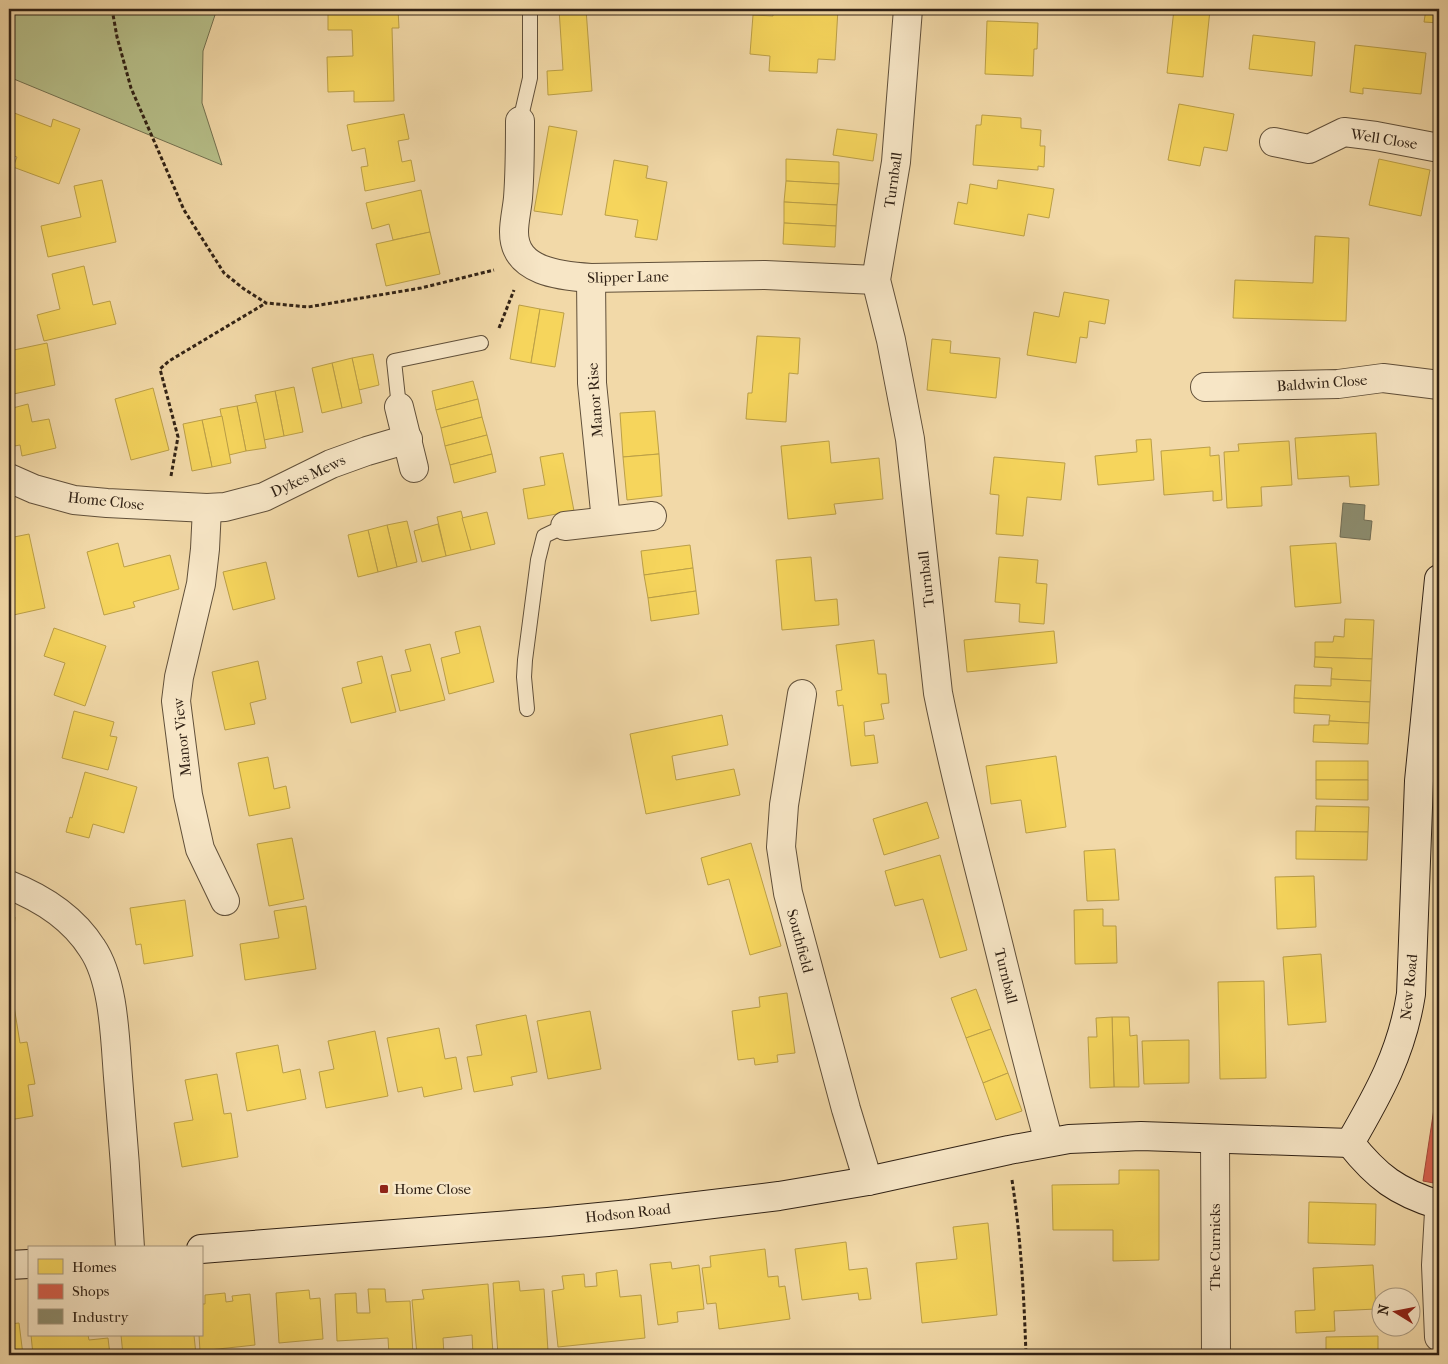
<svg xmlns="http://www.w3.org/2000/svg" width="1448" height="1364" font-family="'IM FELL French Canon',serif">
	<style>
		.green { fill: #b7c08a; stroke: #747150 }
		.homes { fill: #f6d55c; stroke: #bb9f47 }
		.shops { fill: #d6604d; stroke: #a44d3c }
		.industry { fill: #8c8c6e; stroke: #716c53 }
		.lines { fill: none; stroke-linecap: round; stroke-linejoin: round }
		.lane-casing { stroke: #61503a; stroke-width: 16 }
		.street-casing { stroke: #61503a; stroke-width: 30 }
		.secondary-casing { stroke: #312215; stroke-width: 30 }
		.path { stroke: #312215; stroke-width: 3; stroke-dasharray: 4 2.5; stroke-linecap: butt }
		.lane { stroke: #f7e6c6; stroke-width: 14 }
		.street { stroke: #f7e6c6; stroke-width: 28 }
		.secondary { stroke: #f7e6c6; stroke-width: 28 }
		.poi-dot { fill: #8f2418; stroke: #f7e6c6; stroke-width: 2 }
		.labels { text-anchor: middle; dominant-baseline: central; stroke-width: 5; stroke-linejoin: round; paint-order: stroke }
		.street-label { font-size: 15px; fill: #312215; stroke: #f7e6c6 }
		.poi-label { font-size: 15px; fill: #312215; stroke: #f7e6c6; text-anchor: start }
	</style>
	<rect width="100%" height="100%" fill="#f2d9a8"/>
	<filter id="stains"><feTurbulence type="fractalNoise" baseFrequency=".004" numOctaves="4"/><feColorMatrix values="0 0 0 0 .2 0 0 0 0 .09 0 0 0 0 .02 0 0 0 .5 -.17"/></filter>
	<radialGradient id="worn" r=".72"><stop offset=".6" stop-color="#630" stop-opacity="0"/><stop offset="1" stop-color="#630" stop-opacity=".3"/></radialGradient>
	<!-- green -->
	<polygon class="green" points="9,9 217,9 203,51 202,103 222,165 9,77"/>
	<!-- homes -->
	<g class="homes">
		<polygon points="328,9 398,9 399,28 392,28 394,101 354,102 354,91 328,92 327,57 353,56 352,30 328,30"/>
		<polygon points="559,9 586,9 592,91 548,95 547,71 563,70"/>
		<polygon points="773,9 838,9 835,60 818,59 817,73 769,71 770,56 750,54 753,15 773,16"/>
		<polygon points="1174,9 1210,10 1203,77 1167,73"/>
		<polygon points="1426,9 1439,9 1439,23 1424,22"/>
		<polygon points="987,21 1038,23 1037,49 1034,49 1033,76 985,74"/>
		<polygon points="1253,35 1315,42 1312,76 1249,69"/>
		<polygon points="1355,45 1426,53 1421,94 1363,88 1363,94 1350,92"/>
		<polygon points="1179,104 1234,114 1227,151 1204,147 1200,166 1168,160"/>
		<polygon points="9,111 51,127 53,119 80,129 59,184 13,167 17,157 9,154"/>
		<polygon points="404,114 409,139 398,141 402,162 411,160 415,181 365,191 361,167 368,166 365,148 352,151 347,125"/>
		<polygon points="982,115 1021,118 1021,128 1041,130 1040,146 1045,146 1044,167 1038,166 1038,170 973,165 976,125 981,125"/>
		<polygon points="549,126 577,131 562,215 534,211"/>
		<polygon points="837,129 877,134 873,161 833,155"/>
		<polygon points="786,159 839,162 839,184 786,181"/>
		<polygon points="1379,159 1430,170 1421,216 1369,205"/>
		<polygon points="614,160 648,166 646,178 667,182 657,240 635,237 638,220 605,215"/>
		<polygon points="102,180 116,242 48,257 41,226 81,217 74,186"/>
		<polygon points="998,180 1054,189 1049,218 1028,214 1024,236 954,224 958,202 967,204 970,184 997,189"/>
		<polygon points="786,181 839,184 837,205 784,202"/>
		<polygon points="421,190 430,232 393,240 389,224 372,229 366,203"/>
		<polygon points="784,202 837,205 836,226 784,223"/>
		<polygon points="784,223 836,226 835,247 783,244"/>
		<polygon points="430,232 440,274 386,286 376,244"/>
		<polygon points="1315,236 1349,238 1346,321 1233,318 1235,280 1313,283"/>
		<polygon points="84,266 93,305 110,301 116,324 44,341 37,315 60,309 52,274"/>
		<polygon points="1064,292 1109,300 1105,324 1089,321 1087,338 1080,337 1076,363 1027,355 1034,312 1059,317"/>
		<polygon points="519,305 540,309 531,363 510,359"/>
		<polygon points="540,309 564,313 555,367 531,363"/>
		<polygon points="757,336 800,338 798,374 789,373 786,422 746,419 748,393 752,393"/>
		<polygon points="932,339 951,341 950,353 1000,358 996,398 927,390"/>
		<polygon points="47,343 55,385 9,395 9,351"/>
		<polygon points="373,354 379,385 359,390 352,358"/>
		<polygon points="352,358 362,403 342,408 332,363"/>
		<polygon points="332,363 342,408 322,413 312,368"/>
		<polygon points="473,381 478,399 436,410 432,391"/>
		<polygon points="294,387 303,432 284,436 275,391"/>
		<polygon points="153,388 169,450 131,460 115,399"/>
		<polygon points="275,391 284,436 264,440 255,395"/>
		<polygon points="478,399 482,417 441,428 436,410"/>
		<polygon points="257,402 266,448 246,451 237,406"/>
		<polygon points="28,404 32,422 49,419 56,448 22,456 20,445 9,447 9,409"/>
		<polygon points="237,406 246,451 229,455 220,409"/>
		<polygon points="655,411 659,454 623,457 620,413"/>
		<polygon points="222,416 231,463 212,467 202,420"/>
		<polygon points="482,417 487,435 445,446 441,428"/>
		<polygon points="202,420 212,467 192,471 183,424"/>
		<polygon points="1376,433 1379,485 1350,487 1349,476 1298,479 1295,438"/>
		<polygon points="487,435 492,454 450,465 445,446"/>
		<polygon points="1151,439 1154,480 1098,485 1095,456 1137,452 1136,440"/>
		<polygon points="829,441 831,463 879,458 883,499 834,504 836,514 788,519 781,446"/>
		<polygon points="1289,441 1292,485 1261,487 1262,506 1227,508 1224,452 1239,451 1238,444"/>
		<polygon points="1210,447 1210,456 1219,455 1222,500 1213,501 1213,491 1164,495 1161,451"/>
		<polygon points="563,453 574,511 528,519 523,489 545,485 540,457"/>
		<polygon points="492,454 496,472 454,483 450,465"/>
		<polygon points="659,454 662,496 627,500 623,457"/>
		<polygon points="994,457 1065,463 1061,500 1027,497 1023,536 996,534 999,495 990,494"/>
		<polygon points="461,511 471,550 446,556 437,517"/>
		<polygon points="487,512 495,544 471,550 462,518"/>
		<polygon points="407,521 417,562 397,567 387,525"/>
		<polygon points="438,524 446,556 422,562 414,531"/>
		<polygon points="387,525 397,567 378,572 368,530"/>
		<polygon points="368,530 378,572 358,577 348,535"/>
		<polygon points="29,534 45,608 9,616 9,538"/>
		<polygon points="118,543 124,567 170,555 179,589 133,602 135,607 104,615 87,552"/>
		<polygon points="1336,543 1341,603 1295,607 1290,546"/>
		<polygon points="690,545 693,568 644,575 641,551"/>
		<polygon points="811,557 815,601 837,599 839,625 782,630 776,560"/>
		<polygon points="999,557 1038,560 1036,583 1047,584 1044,624 1019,622 1020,604 995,602"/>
		<polygon points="266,562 275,599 233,610 223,572"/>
		<polygon points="693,568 696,591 648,598 644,575"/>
		<polygon points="696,591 699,614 651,621 648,598"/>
		<polygon points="1345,619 1374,620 1372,659 1315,657 1315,642 1333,642 1334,636 1344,637"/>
		<polygon points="480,626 494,682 449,694 441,658 460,653 455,632"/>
		<polygon points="54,628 106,646 85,706 54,695 65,663 44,656"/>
		<polygon points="1054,631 1057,663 967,672 964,640"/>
		<polygon points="874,640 878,674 886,674 889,703 881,704 884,719 864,722 865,736 874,735 878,763 851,766 843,705 838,706 836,691 842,690 836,645"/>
		<polygon points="430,644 445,700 400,711 391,675 411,671 405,650"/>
		<polygon points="382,656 396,712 351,723 342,688 362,683 357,662"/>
		<polygon points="1315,657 1372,659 1371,681 1331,679 1332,668 1314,667"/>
		<polygon points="258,661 266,699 250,703 255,724 225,730 212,672"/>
		<polygon points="1331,679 1371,681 1370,702 1294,698 1295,685 1331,686"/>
		<polygon points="1294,698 1370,702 1369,723 1329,721 1330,715 1294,713"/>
		<polygon points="74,711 114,722 110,736 117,737 108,770 62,758"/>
		<polygon points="722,715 728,745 672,756 676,780 734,769 740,795 646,814 630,734"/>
		<polygon points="1329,721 1369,723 1368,744 1313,742 1314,725 1329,725"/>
		<polygon points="1056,756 1066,827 1026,833 1021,800 991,804 986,766"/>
		<polygon points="268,757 274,789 286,786 290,808 249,816 238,763"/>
		<rect x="1316" y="761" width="52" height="19"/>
		<polygon points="85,772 137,787 124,833 93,824 89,838 66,832 70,817 72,818"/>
		<polygon points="1316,780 1368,780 1368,800 1316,799"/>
		<polygon points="927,802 939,838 884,855 873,819"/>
		<polygon points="1316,806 1369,807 1368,832 1315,832"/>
		<polygon points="1296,831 1368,832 1367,860 1296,859"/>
		<polygon points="292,838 304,899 269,906 257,844"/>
		<polygon points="751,843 781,946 750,955 729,879 708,885 701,858"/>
		<polygon points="1115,849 1119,900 1087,901 1084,851"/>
		<polygon points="940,855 967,950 940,958 923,899 895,906 885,871"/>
		<polygon points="1314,876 1316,927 1277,929 1275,877"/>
		<polygon points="185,900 193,956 144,964 141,944 136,945 130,908"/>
		<polygon points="306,906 316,969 245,980 240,944 279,938 274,911"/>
		<polygon points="1103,909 1103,926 1116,926 1117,963 1075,964 1074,910"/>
		<polygon points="9,917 15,917 9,978"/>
		<polygon points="1321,954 1326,1022 1288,1025 1283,957"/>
		<polygon points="1264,981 1266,1078 1220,1079 1218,982"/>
		<polygon points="976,989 991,1029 966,1038 951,998"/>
		<polygon points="787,993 795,1053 777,1055 778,1062 755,1065 754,1058 738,1060 732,1011 760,1007 759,997"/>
		<polygon points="14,1006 20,1043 27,1042 35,1084 28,1085 33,1116 9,1120 9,1007"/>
		<polygon points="590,1011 601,1069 548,1079 537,1021"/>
		<polygon points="526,1015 537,1072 511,1077 513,1085 474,1092 467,1057 482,1055 476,1025"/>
		<polygon points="1112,1017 1129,1017 1130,1036 1137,1035 1139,1087 1114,1087"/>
		<polygon points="1112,1017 1114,1087 1090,1088 1088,1037 1097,1037 1096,1018"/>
		<polygon points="439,1028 445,1059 456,1057 462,1089 424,1097 422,1087 398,1092 387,1038"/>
		<polygon points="991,1029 1008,1073 983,1083 966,1038"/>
		<polygon points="375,1031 388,1096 326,1108 319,1072 334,1069 328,1041"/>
		<polygon points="1189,1040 1189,1083 1144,1084 1142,1041"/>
		<polygon points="278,1045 283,1073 300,1069 306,1099 247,1111 236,1053"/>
		<polygon points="1008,1073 1022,1111 996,1120 983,1083"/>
		<polygon points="217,1074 224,1114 231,1113 238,1157 182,1167 174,1123 193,1120 185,1080"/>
		<polygon points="1119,1170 1159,1170 1159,1260 1113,1261 1113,1230 1053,1230 1052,1185 1119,1184"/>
		<polygon points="1309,1202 1376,1204 1375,1245 1308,1243"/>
		<polygon points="988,1223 997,1315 922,1323 916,1263 957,1259 953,1227"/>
		<polygon points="846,1242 849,1270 867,1268 871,1299 859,1300 858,1293 802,1300 795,1249"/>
		<polygon points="765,1249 768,1277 778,1276 779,1287 785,1286 790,1319 719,1329 716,1303 707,1304 702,1268 711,1267 710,1256"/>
		<polygon points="671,1262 672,1269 699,1265 704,1309 677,1312 678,1322 658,1325 650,1264"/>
		<polygon points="1373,1265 1376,1309 1334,1311 1335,1331 1296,1333 1295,1311 1315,1310 1313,1268"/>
		<polygon points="617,1270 620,1297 641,1295 645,1338 558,1347 552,1291 564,1289 562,1276 584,1274 585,1287 597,1286 596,1273"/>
		<polygon points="519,1281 520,1291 544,1289 548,1351 498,1355 493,1283"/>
		<polygon points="488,1284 493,1353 473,1355 472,1335 443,1338 444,1355 417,1355 412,1300 424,1299 422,1290"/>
		<polygon points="368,1289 385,1289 386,1302 410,1301 413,1355 389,1355 388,1338 337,1341 335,1294 356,1293 357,1313 370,1313"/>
		<polygon points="309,1290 310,1299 320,1298 323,1339 279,1343 276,1293"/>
		<polygon points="225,1293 226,1302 233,1301 232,1296 250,1294 255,1345 200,1351 199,1335 201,1335 201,1304 205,1304 205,1295"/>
		<polygon points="19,1323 23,1355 9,1355 9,1324"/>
		<polygon points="31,1335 88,1335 89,1340 108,1338 110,1355 33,1355"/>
		<polygon points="121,1335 194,1335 196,1355 172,1355 171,1352 140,1355 123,1355"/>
		<polygon points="1378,1336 1378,1355 1326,1355 1326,1337"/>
	</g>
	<!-- shops -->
	<polygon class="shops" points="1439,1101 1439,1184 1423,1181 1435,1102 1439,1103"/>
	<!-- industry -->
	<polygon class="industry" points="1343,503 1365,505 1364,520 1372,521 1370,540 1340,537"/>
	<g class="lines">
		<!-- lane casing -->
		<g class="lane-casing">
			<g id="lane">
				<polyline points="520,121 530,78 530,9"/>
				<polyline points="399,407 394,361 481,343"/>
				<polyline points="527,709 524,677 525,660 538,560 544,536 565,526"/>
			</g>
		</g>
		<!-- street casing -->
		<g class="street-casing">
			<g id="street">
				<path d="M908,9L896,162L876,280L891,340L910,439L938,693C952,763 970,833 988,903C1008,983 1027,1063 1049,1142"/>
				<path d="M520,121C520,146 520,172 518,198C517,209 514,221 514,232C514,272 561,276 591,278L765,275L876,280"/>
				<polyline points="1274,142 1309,149 1344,132 1376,136 1439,148"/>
				<polyline points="591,278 592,383 606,521"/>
				<polyline points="1205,387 1338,384 1383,378 1439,385"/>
				<polyline points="399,407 414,468"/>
				<polyline points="9,478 34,489 74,500 107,503 207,508 225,507 264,497 331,464 367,451 408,439"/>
				<polyline points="207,508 205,549 201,584 179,677 176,701 188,795 200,849 225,901"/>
				<polyline points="565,526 652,516"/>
				<polyline points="802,694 784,805 781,847 788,893 846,1109 868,1181"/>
				<path d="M9,885C42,898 73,918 92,948C114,980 115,1039 118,1077C123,1134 127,1191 130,1248"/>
				<polyline points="1215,1139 1216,1355"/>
				<polyline points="1439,1212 1436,1265 1439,1337"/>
			</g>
		</g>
		<!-- secondary casing -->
		<g class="secondary-casing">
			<g id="secondary">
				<path d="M1350,1143C1379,1093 1402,1052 1411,994L1419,781L1439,579"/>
				<path d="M1350,1143C1377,1177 1397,1192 1439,1205"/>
				<polyline points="201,1249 548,1222 630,1214 779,1196 868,1181 1009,1150 1069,1139 1141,1136 1350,1143"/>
				<polyline points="9,1265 29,1264"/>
			</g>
		</g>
		<!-- path -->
		<g class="path">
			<polyline points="112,9 117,37 131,88 184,210 224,273 244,289 266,303 308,307 421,288 494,270"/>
			<polyline points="499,328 514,290"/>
			<polyline points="171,476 178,437 160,369 169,361 266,303"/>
			<path d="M1012,1180C1021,1238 1024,1297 1026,1355"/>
		</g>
		<!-- lane -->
		<use href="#lane" class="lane"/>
		<!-- street -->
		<use href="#street" class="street"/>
		<!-- secondary -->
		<use href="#secondary" class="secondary"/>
	</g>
	<!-- markers -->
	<rect class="poi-dot" x="379" y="1184" width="10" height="10" rx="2.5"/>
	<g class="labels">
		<!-- street labels -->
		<g class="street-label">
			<text transform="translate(1384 139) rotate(9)">Well Close</text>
			<text transform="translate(893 180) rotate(-82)">Turnball</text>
			<text transform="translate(628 277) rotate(-1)">Slipper Lane</text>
			<text transform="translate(1322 383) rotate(-4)">Baldwin Close</text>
			<text transform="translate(595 400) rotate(-94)">Manor Rise</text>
			<text transform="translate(308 476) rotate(-25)">Dykes Mews</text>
			<text transform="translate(106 501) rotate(6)">Home Close</text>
			<text transform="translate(926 579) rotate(-96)">Turnball</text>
			<text transform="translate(182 737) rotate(-96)">Manor View</text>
			<text transform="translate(800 941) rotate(75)">Southfield</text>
			<text transform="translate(1006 976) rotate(76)">Turnball</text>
			<text transform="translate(1409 987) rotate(-84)">New Road</text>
			<text transform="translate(628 1213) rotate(-6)">Hodson Road</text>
			<text transform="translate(1215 1247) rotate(-90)">The Curnicks</text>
		</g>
		<!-- poi labels -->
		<g class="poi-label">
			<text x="394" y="1189">Home Close</text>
		</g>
	</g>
	<!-- margin -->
	<rect width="1448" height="1364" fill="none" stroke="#f2d9a8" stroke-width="30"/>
	<rect x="10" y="10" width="1428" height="1344" fill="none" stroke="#312215" stroke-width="2.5"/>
	<rect x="15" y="15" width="1418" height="1334" fill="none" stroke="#312215"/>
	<!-- legend -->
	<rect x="28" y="1246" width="175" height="90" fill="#f7e6c6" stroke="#a8987f"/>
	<rect x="38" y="1259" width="25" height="15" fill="#f6d55c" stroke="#a8987f"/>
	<text x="72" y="1272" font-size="15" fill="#312215">Homes</text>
	<rect x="38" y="1284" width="25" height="15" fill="#d6604d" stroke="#a8987f"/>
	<text x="72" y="1296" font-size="15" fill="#312215">Shops</text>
	<rect x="38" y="1309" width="25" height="15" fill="#8c8c6e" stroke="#a8987f"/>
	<text x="72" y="1322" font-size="15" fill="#312215">Industry</text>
	<!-- north arrow -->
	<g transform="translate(1396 1312) rotate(280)"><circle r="24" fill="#f7e6c6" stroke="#a8987f"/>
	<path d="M0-4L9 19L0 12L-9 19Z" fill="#8f2418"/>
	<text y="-8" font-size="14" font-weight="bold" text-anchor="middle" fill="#312215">N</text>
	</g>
	<rect width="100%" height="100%" filter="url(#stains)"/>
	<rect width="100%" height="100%" fill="url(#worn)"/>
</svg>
